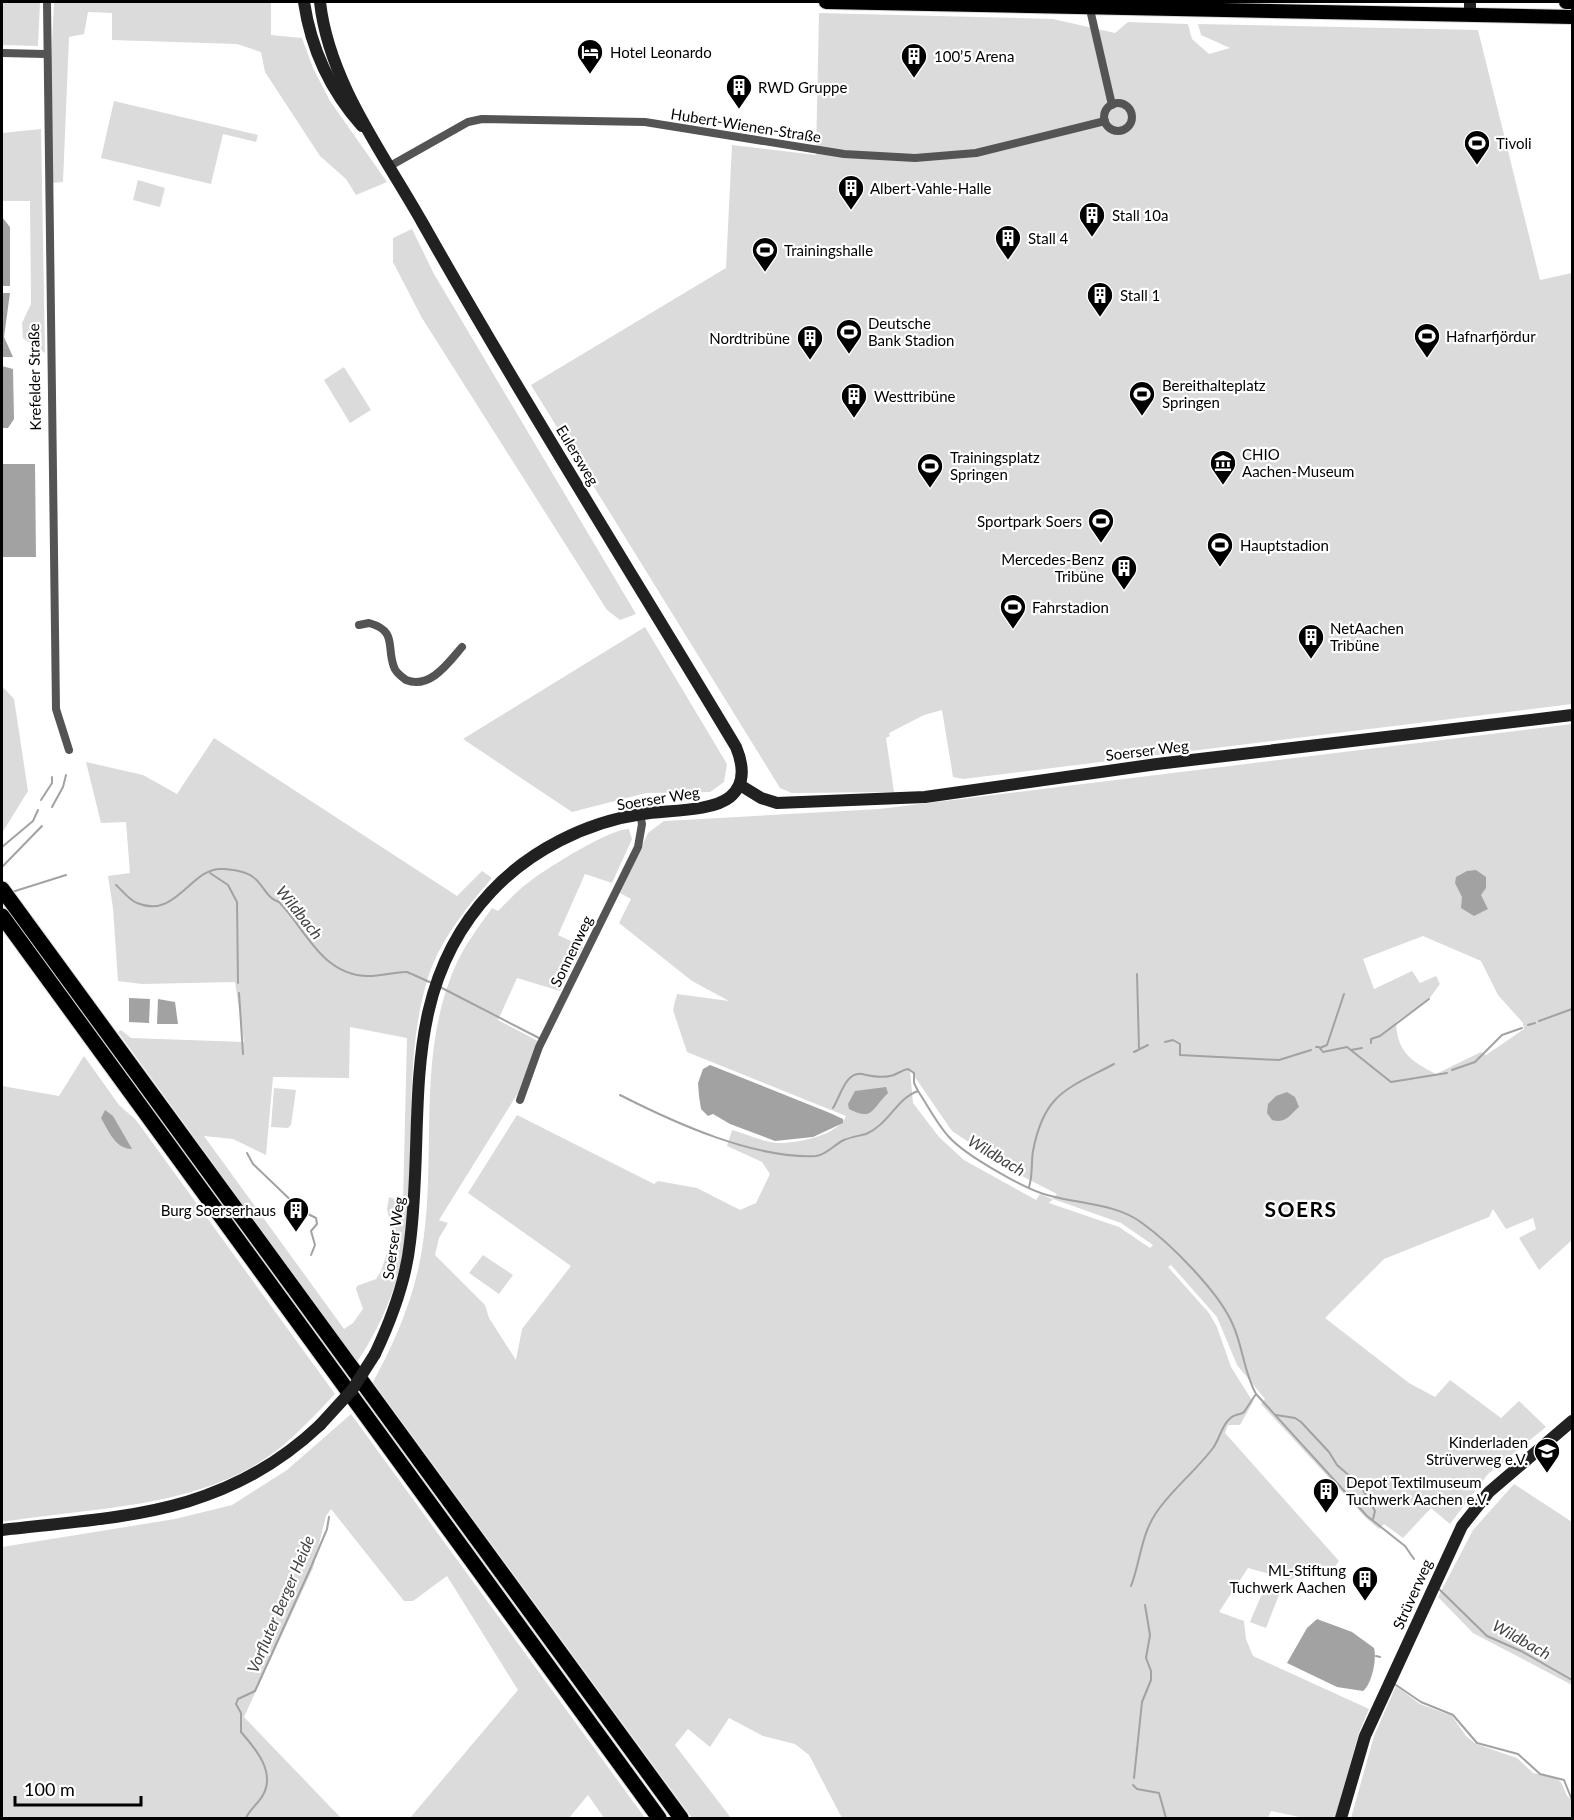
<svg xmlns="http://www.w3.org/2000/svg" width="1574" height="1820" font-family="Lato,sans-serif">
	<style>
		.green { fill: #dbdbdb; fill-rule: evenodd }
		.water { fill: #a2a2a2 }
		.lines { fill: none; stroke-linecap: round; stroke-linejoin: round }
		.stream { stroke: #a2a2a2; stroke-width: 2 }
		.primary-casing { stroke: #dbdbdb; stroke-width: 16 }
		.highway-casing { stroke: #dbdbdb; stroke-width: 17 }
		.street { stroke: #545454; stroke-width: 8 }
		.secondary { stroke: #212121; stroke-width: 12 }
		.primary { stroke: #000; stroke-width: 14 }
		.highway { stroke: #000; stroke-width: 15 }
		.secondary-bridge { stroke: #212121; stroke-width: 12 }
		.labels { text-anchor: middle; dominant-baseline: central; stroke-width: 4.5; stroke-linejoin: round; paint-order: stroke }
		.poi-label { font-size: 15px; fill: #000; stroke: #fff; text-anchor: start }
		.street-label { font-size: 15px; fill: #000; stroke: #fff }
		.water-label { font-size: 16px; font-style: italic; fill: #434343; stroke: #fff }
		.district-label { font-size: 21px; font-weight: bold; letter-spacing: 1.5px; fill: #000; stroke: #fff }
	</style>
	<rect width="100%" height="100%" fill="#fff"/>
	<!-- green -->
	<g class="green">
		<polygon points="2,2 40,2 38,46 2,45"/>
		<polygon points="54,2 271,2 271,35 302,38 313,68 330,101 387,182 356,195 346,179 320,156 265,72 261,52 237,44 112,40 112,13 88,12 84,34 69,37 63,182 52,183 51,66"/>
		<polygon points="819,13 1053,19 1115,33 1128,22 1188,24 1192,39 1209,54 1230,48 1201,35 1198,24 1478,30 1540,280 1572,273 1572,704 963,779 953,777 942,710 924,715 889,733 890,736 886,738 894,792 792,793 780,788 531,385 726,268 732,145 816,155"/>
		<polygon points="114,101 258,135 256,142 223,134 211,184 101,158"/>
		<polygon points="41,129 45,353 23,338 22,323 31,304 30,201 2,201 2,133"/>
		<polygon points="138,180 165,188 160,207 133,200"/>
		<polygon points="412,229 434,274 636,614 620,620 607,610 422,318 393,262 393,238"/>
		<polygon points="344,367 371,410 350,423 324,380"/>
		<polygon points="645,627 727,764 724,782 710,792 646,793 572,812 463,739"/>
		<polygon points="2,686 14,699 28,791 2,833"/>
		<path d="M1572,724V1240L1539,1270L1519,1238L1536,1229L1533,1218L1506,1229L1493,1209L1489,1217L1384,1259L1325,1318L1409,1383L1435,1397L1450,1380L1501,1418L1519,1401L1546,1427L1488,1474L1450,1524L1431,1508L1403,1538L1384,1524L1379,1529L1366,1518L1261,1404L1265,1399L1237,1365L1217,1317L1171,1265L1168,1267L1209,1313L1217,1327L1231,1367L1253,1402L1240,1425H1228L1225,1433L1339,1561L1326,1579L1316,1572L1311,1578L1303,1573L1290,1580L1248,1568L1219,1612L1244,1621L1246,1639L1253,1656L1369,1709L1359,1733L1335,1818H1304L1271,1811L1268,1818H842L809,1755L795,1744L763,1736L729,1718L710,1747L688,1729L675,1745L731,1818H692L373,1382C395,1342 413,1300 421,1255C438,1162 416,1064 452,974C461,950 477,929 492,908L498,911C509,900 520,888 533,879C551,866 609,829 629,829L632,839L612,883L585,874L558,935L583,947L560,991L517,978L498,1020L538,1041L518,1093L439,1220L448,1223L439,1238L435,1255L485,1305L489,1318L516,1360L522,1329L571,1266L468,1193L517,1115L654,1184L658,1181L697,1188L740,1210L756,1203L770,1174L762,1162L727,1146L732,1130C747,1134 767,1144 783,1143C802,1142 838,1135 846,1116L687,1052L673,1010L677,994L729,1001L692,981L619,923L631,899L620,893L648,833L664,821L879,809ZM1423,936L1481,961L1498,995L1523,1023L1524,1029L1486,1055L1481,1052L1436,1074C1410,1061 1397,1051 1396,1022L1429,999L1440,984L1436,976L1420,983L1412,971L1374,989L1363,959ZM910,1070L952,1131L1012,1171L1057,1194L1052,1199L1040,1194L1036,1200L964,1160L939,1137L913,1103ZM1053,1199L1121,1223L1153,1245L1150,1248L1119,1227L1049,1203Z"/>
		<path d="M214,738L457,896L482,871L492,878C466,908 438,943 427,981C400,1072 420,1170 401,1262C393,1298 377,1332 357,1362L118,1032L121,1030L131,1038L244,1042L235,982L142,984L118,981L113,908L108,876L130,873L126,822L101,823L86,762L143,775L177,794ZM350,1027L407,1038L403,1202L389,1197L387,1209L393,1235L381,1271L376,1279L357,1286L356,1289L363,1309L353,1323L344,1329L204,1136L233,1139L266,1155L273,1077L349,1078Z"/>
		<path d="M84,1056L119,1105L136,1120L335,1394C312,1418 289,1444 260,1462C185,1509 86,1508 2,1522V1086L59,1096Z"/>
		<polygon points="274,1088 296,1090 291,1125 288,1128 271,1127"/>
		<polygon points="483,1255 513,1275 499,1294 469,1273"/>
		<polygon points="351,1414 645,1818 604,1818 588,1795 569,1818 410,1818 518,1690 447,1576 413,1601 404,1601 331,1509 326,1516 313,1568 244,1717 341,1818 2,1818 2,1547 175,1519 232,1505 287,1470"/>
		<polygon points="1514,1484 1572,1522 1572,1685 1473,1633 1438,1597 1473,1530"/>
		<polygon points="1264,1589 1279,1595 1266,1628 1250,1622"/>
		<polygon points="1396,1686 1420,1704 1452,1716 1466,1736 1476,1744 1517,1758 1533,1773 1554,1777 1561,1782 1567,1796 1572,1800 1572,1818 1351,1818 1374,1736"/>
	</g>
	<!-- water -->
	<g class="water">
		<polygon points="2,217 10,227 10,286 2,286"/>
		<polygon points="2,293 10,293 4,337 13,357 2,357"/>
		<polygon points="2,366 13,369 14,419 8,428 2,428"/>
		<polygon points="2,464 35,464 36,557 2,557"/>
		<polygon points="1476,870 1486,877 1486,888 1481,895 1488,909 1474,916 1461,908 1462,897 1455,883 1456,877 1467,871"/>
		<polygon points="129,998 150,999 149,1023 129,1022"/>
		<polygon points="158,999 175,1002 178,1024 157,1024"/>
		<polygon points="710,1065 830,1113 843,1119 843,1123 813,1137 775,1141 730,1124 713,1114 708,1116 701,1109 699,1096 698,1083 703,1069"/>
		<path d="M886,1087L888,1093C871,1110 873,1121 849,1109L848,1104L855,1091Z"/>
		<path d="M1287,1092L1295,1097L1299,1107C1290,1114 1287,1124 1272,1120L1267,1113L1268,1104L1276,1096Z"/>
		<path d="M105,1110L113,1116L132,1149C116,1149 109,1132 101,1118Z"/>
		<path d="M1317,1619L1352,1632L1374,1648C1377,1658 1372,1684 1363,1691L1337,1687L1287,1663L1307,1628Z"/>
	</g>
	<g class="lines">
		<!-- stream -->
		<g class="stream">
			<polyline points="41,800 52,783 52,777"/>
			<polyline points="52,807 63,787 66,775"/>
			<polyline points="2,847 33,821 38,810"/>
			<polyline points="2,867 42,826"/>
			<polyline points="210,873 228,885 237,902 238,983"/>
			<path d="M116,885C122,890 129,900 137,903C177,920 191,866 223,869C233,870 245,871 253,877C263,884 267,899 279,902C305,928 321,974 366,976C377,977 400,971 407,972C415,975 424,980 432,983"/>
			<polyline points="12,892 66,875"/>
			<polyline points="1137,974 1139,1048"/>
			<polyline points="440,987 539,1038"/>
			<polyline points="239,993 243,1054"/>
			<polyline points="1539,1021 1572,1009"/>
			<polyline points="1528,1025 1535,1023"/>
			<polyline points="1165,1042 1173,1040 1180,1044 1180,1055 1279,1060 1311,1050"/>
			<polyline points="1371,1043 1371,1039 1380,1036 1429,999"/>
			<polyline points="1316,1047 1319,1047 1323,1052 1347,1047 1391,1082 1447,1073"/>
			<polyline points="1320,1048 1327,1045 1344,994"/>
			<polyline points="1351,1050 1362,1048"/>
			<polyline points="1134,1052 1148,1045"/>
			<polyline points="1452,1070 1475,1062 1502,1035 1522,1028"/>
			<path d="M620,1095C675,1123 754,1159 816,1156C826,1155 835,1144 844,1140C851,1137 859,1136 866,1134C888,1125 897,1098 918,1091C928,1106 937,1124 949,1137C965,1155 1027,1191 1051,1196C1081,1204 1117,1204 1142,1223C1170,1243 1220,1293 1233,1325C1243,1347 1244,1373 1256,1394L1367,1516L1405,1546L1414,1559"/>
			<path d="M833,1108C840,1097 846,1071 862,1074C870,1076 881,1078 890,1076C897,1075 901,1070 908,1069L914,1073V1083L918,1091"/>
			<polyline points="247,1153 253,1164 302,1211 316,1218 317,1224 311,1231 315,1245 311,1255"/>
			<path d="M1029,1187C1033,1175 1031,1163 1033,1151C1044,1093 1067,1089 1114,1064"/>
			<polyline points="1276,1415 1295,1418 1301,1422 1329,1452 1337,1465 1360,1485 1375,1511 1373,1519"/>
			<path d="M1131,1586C1140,1563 1141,1535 1156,1513C1172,1489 1195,1472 1213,1448C1220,1439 1223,1419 1236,1415C1239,1414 1242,1414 1244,1412L1256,1394"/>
			<polyline points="1439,1589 1487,1636 1521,1651 1572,1680"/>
			<polyline points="1376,1656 1380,1657"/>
			<polyline points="1396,1685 1421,1702 1453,1715 1477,1743 1518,1754 1540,1774 1564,1780 1572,1800"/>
			<polyline points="1134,1778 1142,1702 1151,1680 1151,1671 1146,1658 1150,1635 1145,1605"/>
			<polyline points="1133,1785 1137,1789 1159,1793 1166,1818"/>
			<path d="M246,1818C249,1810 258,1804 263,1795C276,1772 255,1748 241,1732V1713L236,1704L238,1699L255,1691L311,1567L327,1529L329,1517"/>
		</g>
		<!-- primary casing -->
		<g class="primary-casing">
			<g id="primary">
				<polyline points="826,2 1572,17"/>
				<polyline points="1566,2 1572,2"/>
			</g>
		</g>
		<!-- highway casing -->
		<g class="highway-casing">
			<g id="highway">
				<polyline points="2,889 681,1818"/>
				<polyline points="2,916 659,1818"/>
			</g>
		</g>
		<!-- street -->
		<g class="street">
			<polyline points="47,2 56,709 69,750"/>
			<polyline points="1089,5 1112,105"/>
			<polyline points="2,53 45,54"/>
			<circle cx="1118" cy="117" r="14"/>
			<polyline points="390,166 468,122 482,119 645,122 844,154 915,158 976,153 1105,121"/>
			<path d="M359,625L369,623C398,631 386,647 394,667C395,672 402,677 406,680C430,690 449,662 462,647"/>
			<polyline points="520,1100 539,1047 638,847 642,824 640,814"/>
		</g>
		<!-- secondary -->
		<g class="secondary">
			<path d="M304,2C311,49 330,90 362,126"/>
			<path d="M320,2C329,82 383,153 422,222C522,399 631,572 736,747C743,764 746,784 730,797C712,812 665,810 642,814C586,822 529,851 491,892C396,993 426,1117 410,1242C406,1281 392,1318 375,1354"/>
			<polyline points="1470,2 1470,15"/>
			<polyline points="740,785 761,798 777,803 925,797 1157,764 1572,715"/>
			<path d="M2,1530C124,1516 225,1515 320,1425"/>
			<polyline points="1341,1818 1365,1736 1462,1526 1489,1492 1572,1421"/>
		</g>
		<!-- primary -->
		<use href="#primary" class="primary"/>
		<!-- highway -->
		<use href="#highway" class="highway"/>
		<!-- secondary-bridge -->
		<polyline class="secondary-bridge" points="320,1425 352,1390 375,1354"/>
	</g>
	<!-- icons -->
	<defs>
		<g id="hotel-pin" transform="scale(1.35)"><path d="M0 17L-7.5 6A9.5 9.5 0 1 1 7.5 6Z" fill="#000" stroke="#fff"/><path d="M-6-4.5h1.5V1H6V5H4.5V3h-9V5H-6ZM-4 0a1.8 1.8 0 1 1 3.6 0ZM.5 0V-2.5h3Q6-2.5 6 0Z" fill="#fff"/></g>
		<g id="building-pin" transform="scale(1.35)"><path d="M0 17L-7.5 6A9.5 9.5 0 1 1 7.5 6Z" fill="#000" stroke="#fff"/><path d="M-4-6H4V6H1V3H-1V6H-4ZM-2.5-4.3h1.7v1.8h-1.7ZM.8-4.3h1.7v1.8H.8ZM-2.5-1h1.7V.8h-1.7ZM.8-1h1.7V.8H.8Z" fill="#fff"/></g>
		<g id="stadium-pin" transform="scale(1.35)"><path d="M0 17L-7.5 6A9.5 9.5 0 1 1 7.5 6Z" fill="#000" stroke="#fff"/><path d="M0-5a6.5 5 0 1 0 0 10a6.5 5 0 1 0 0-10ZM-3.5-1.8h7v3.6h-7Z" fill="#fff"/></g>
		<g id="museum-pin" transform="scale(1.35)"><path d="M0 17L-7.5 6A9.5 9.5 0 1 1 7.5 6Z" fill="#000" stroke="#fff"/><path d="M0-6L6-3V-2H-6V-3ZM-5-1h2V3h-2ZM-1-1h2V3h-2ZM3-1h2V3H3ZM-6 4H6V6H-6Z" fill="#fff"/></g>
		<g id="school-pin" transform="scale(1.35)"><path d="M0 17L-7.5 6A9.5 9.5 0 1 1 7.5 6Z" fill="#000" stroke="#fff"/><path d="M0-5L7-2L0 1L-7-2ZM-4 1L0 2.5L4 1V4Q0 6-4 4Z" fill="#fff"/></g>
	</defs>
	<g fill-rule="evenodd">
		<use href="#hotel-pin" x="590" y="52"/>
		<use href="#building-pin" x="914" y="56"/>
		<use href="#building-pin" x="739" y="87"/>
		<use href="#stadium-pin" x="1477" y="143"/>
		<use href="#building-pin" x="851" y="188"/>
		<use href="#building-pin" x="1092" y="215"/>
		<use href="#building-pin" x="1008" y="238"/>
		<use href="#stadium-pin" x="765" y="250"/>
		<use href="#building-pin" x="1100" y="295"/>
		<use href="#stadium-pin" x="849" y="332"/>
		<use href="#stadium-pin" x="1427" y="336"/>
		<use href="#building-pin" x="810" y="338"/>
		<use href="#stadium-pin" x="1142" y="394"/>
		<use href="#building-pin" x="854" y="396"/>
		<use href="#museum-pin" x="1223" y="463"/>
		<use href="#stadium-pin" x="930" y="466"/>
		<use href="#stadium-pin" x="1101" y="521"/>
		<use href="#stadium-pin" x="1220" y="545"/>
		<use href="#building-pin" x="1124" y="568"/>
		<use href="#stadium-pin" x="1013" y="607"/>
		<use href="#building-pin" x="1311" y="637"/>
		<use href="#building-pin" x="296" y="1210"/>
		<use href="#school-pin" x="1547" y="1451"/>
		<use href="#building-pin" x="1326" y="1491"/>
		<use href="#building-pin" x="1365" y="1579"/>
	</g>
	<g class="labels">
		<!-- poi labels -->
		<g class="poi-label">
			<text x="610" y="52">Hotel Leonardo</text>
			<text x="934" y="56">100’5 Arena</text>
			<text x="758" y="87">RWD Gruppe</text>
			<text x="1496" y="143">Tivoli</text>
			<text x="870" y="188">Albert-Vahle-Halle</text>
			<text x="1112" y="215">Stall 10a</text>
			<text x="1028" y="238">Stall 4</text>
			<text x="784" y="250">Trainingshalle</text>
			<text x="1120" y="295">Stall 1</text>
			<text x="868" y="323">Deutsche<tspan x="868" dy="17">Bank Stadion</tspan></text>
			<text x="1446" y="336">Hafnarfjördur</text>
			<text x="790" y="338" text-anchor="end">Nordtribüne</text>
			<text x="1162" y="385">Bereithalteplatz<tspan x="1162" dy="17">Springen</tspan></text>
			<text x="874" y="396">Westtribüne</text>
			<text x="1242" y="454">CHIO<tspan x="1242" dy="17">Aachen-Museum</tspan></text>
			<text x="950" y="457">Trainingsplatz<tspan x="950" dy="17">Springen</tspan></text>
			<text x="1082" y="521" text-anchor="end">Sportpark Soers</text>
			<text x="1240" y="545">Hauptstadion</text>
			<text x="1104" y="559" text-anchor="end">Mercedes-Benz<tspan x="1104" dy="17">Tribüne</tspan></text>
			<text x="1032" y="607">Fahrstadion</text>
			<text x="1330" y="628">NetAachen<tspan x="1330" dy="17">Tribüne</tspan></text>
			<text x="276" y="1210" text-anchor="end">Burg Soerserhaus</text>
			<text x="1528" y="1442" text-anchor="end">Kinderladen<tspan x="1528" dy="17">Strüverweg e.V.</tspan></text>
			<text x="1346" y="1482">Depot Textilmuseum<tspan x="1346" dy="17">Tuchwerk Aachen e.V.</tspan></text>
			<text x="1346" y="1570" text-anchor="end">ML-Stiftung<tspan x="1346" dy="17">Tuchwerk Aachen</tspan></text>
		</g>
		<!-- street labels -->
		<g class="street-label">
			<text transform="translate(746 125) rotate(9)">Hubert-Wienen-Straße</text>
			<text transform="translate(34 377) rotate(-91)">Krefelder Straße</text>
			<text transform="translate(578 455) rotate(59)">Eulersweg</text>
			<text transform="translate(1147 750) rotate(-7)">Soerser Weg</text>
			<text transform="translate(658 798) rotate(-9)">Soerser Weg</text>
			<text transform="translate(571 951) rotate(-64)">Sonnenweg</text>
			<text transform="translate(393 1238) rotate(-82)">Soerser Weg</text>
			<text transform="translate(1412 1594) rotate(-66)">Strüverweg</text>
		</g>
		<!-- water labels -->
		<g class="water-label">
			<text transform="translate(300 912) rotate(51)">Wildbach</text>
			<text transform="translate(997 1155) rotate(31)">Wildbach</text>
			<text transform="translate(280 1604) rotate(-67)">Vorfluter Berger Heide</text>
			<text transform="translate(1522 1639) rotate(29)">Wildbach</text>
		</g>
		<!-- district labels -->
		<g class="district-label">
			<text x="1301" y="1208">SOERS</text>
		</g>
	</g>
	<!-- border -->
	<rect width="1574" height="1820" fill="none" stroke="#000000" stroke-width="6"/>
	<!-- scale -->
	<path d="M15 1796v9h126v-9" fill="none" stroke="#000000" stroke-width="3"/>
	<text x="24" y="1796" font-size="18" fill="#000000" stroke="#ffffff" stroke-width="4.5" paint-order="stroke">100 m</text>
</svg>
